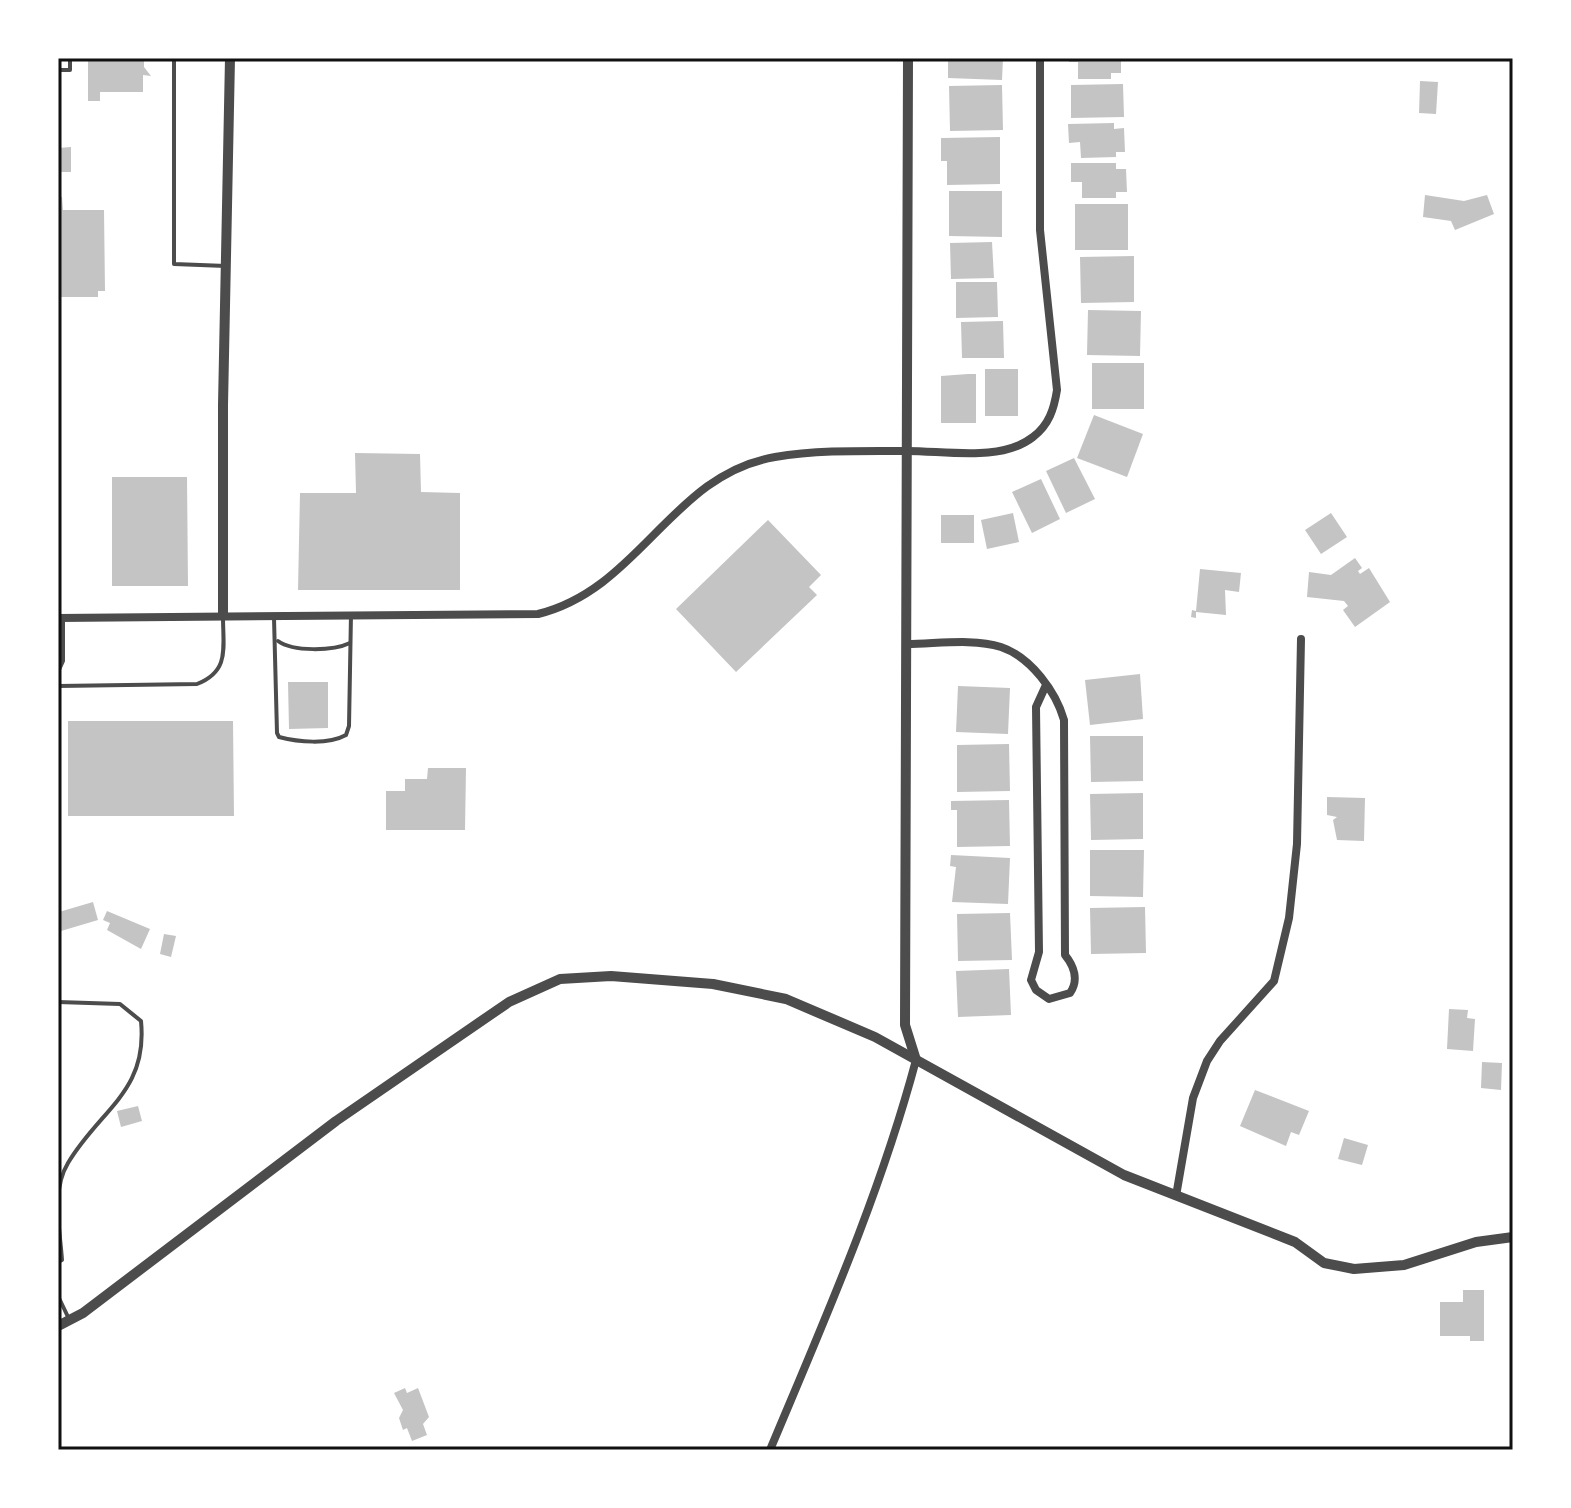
<svg xmlns="http://www.w3.org/2000/svg" width="1571" height="1508" font-family="Commissioner,sans-serif">
	<style>
		.building { fill: #c4c4c4 }
		.lines { fill: none; stroke-linecap: round; stroke-linejoin: round }
		.service { stroke: #4c4c4c; stroke-width: 4 }
		.minor { stroke: #4c4c4c; stroke-width: 8 }
		.tertiary { stroke: #4c4c4c; stroke-width: 10 }
		.neatline { fill: none; stroke: #111; stroke-width: 3 }
	</style>
	<rect width="100%" height="100%" fill="#fff"/>
	<!-- building -->
	<g class="building">
		<polygon points="88,58 144,58 144,67 151,76 143,75 143,92 100,92 100,101 88,101"/>
		<polygon points="948,58 1003,58 1002,80 948,78"/>
		<polygon points="1069,58 1121,58 1121,73 1111,73 1111,79 1078,79 1078,62 1069,62"/>
		<polygon points="1420,81 1438,82 1436,114 1419,113"/>
		<polygon points="1123,84 1124,117 1071,118 1071,85"/>
		<polygon points="1002,85 1003,130 950,131 949,86"/>
		<polygon points="1114,123 1114,129 1124,128 1125,152 1116,152 1116,157 1081,158 1080,142 1069,143 1068,124"/>
		<polygon points="1000,137 1000,184 947,185 947,161 941,161 941,138"/>
		<polygon points="71,147 71,172 58,172 58,148"/>
		<polygon points="1071,163 1116,163 1116,169 1126,169 1127,192 1116,192 1116,198 1082,198 1082,182 1071,182"/>
		<polygon points="949,191 1002,191 1002,237 949,236"/>
		<polygon points="1425,195 1464,201 1487,195 1494,214 1455,230 1451,221 1423,217"/>
		<polygon points="58,197 62,197 63,210 104,210 105,291 98,291 98,297 58,297"/>
		<rect x="1075" y="204" width="53" height="46"/>
		<polygon points="992,242 994,278 951,279 950,243"/>
		<polygon points="1134,256 1134,302 1081,303 1080,257"/>
		<polygon points="956,282 997,282 998,317 956,318"/>
		<polygon points="1088,310 1141,311 1140,356 1087,355"/>
		<polygon points="1003,321 1004,358 962,358 961,322"/>
		<rect x="1092" y="363" width="52" height="46"/>
		<rect x="985" y="369" width="33" height="47"/>
		<polygon points="968,374 976,374 976,423 941,423 941,376"/>
		<polygon points="1094,415 1143,434 1127,477 1077,458"/>
		<polygon points="355,453 420,454 421,492 460,493 460,590 298,590 300,493 356,493"/>
		<polygon points="1074,458 1095,499 1066,513 1046,471"/>
		<polygon points="112,477 187,477 188,586 112,586"/>
		<polygon points="1041,479 1060,519 1032,533 1012,492"/>
		<polygon points="1013,513 1019,542 987,549 981,520"/>
		<polygon points="1331,513 1347,537 1321,554 1305,530"/>
		<rect x="941" y="515" width="33" height="28"/>
		<polygon points="768,520 821,575 809,587 817,595 736,672 676,609"/>
		<polygon points="1355,558 1362,568 1358,571 1360,574 1369,568 1390,602 1355,627 1343,610 1348,606 1344,601 1307,597 1309,572 1331,575"/>
		<polygon points="1200,569 1241,573 1239,592 1225,590 1226,615 1196,612 1196,618 1191,617 1192,610 1196,611"/>
		<polygon points="1140,674 1143,719 1090,725 1085,680"/>
		<polygon points="288,682 328,682 328,728 289,729"/>
		<polygon points="958,686 1010,688 1008,734 956,732"/>
		<polygon points="68,721 233,721 234,816 68,816"/>
		<polygon points="1090,736 1143,736 1143,781 1091,782"/>
		<polygon points="1009,744 1010,791 957,792 957,745"/>
		<polygon points="428,768 466,768 465,830 386,830 386,791 405,791 405,779 427,779"/>
		<polygon points="1143,793 1143,839 1091,840 1090,794"/>
		<polygon points="1327,797 1365,798 1364,841 1337,840 1333,820 1337,817 1327,815"/>
		<polygon points="1009,800 1010,846 957,847 957,810 951,810 951,801"/>
		<polygon points="1090,850 1144,850 1143,897 1090,896"/>
		<polygon points="951,855 1010,858 1008,904 952,902 956,867 950,866"/>
		<polygon points="93,902 98,920 61,931 59,912"/>
		<polygon points="1145,907 1146,953 1091,954 1090,908"/>
		<polygon points="107,911 150,929 141,949 107,930 110,923 103,920"/>
		<polygon points="1010,913 1012,960 958,961 957,914"/>
		<polygon points="164,934 176,936 171,957 160,954"/>
		<polygon points="1009,969 1011,1015 958,1017 956,971"/>
		<polygon points="1449,1009 1468,1010 1467,1018 1475,1019 1473,1051 1447,1049"/>
		<polygon points="1482,1062 1502,1063 1501,1090 1481,1088"/>
		<polygon points="1255,1090 1309,1111 1299,1135 1291,1132 1286,1146 1240,1126"/>
		<polygon points="138,1106 142,1121 121,1127 117,1111"/>
		<polygon points="1344,1138 1368,1145 1362,1165 1338,1159"/>
		<polygon points="1463,1290 1484,1290 1484,1341 1470,1341 1470,1336 1440,1336 1440,1302 1463,1302"/>
		<polygon points="405,1388 407,1393 418,1388 429,1417 423,1424 427,1435 412,1441 407,1428 403,1430 399,1418 403,1410 394,1393"/>
	</g>
	<g class="lines">
		<!-- service -->
		<g class="service">
			<polyline points="174,58 174,264 226,266"/>
			<polyline points="58,70 70,70 70,58"/>
			<path d="M274,618L277,733L279,737C298,742 328,745 346,735L349,726L351,614"/>
			<path d="M278,641C293,652 333,651 350,643"/>
			<polyline points="58,672 63,661 63,618"/>
			<path d="M58,686L197,684C230,671 223,648 223,617"/>
			<path d="M58,1002L120,1004L141,1021C148,1092 100,1109 68,1163C51,1191 60,1229 62,1260L58,1262"/>
			<polyline points="58,1296 69,1319"/>
		</g>
		<!-- minor -->
		<g class="minor">
			<path d="M58,618L538,614C640,589 672,474 775,457C817,450 861,451 903,451C942,450 1000,463 1033,437C1049,425 1054,409 1057,390L1040,230V58"/>
			<path d="M907,644C936,644 973,638 1001,647C1031,657 1056,692 1064,720L1065,955C1074,966 1079,980 1070,993L1049,999L1036,990L1031,980L1039,952L1036,707L1046,685"/>
			<polyline points="1176,1196 1193,1098 1207,1061 1220,1041 1274,981 1289,918 1297,844 1301,639"/>
			<path d="M770,1450C824,1321 880,1195 916,1060"/>
		</g>
		<!-- tertiary -->
		<g class="tertiary">
			<polyline points="908,58 905,1025 916,1060"/>
			<polyline points="223,614 223,405 230,58"/>
			<polyline points="58,1326 83,1313 336,1121 509,1002 560,979 611,976 713,984 786,999 875,1037 1124,1175 1295,1242 1324,1263 1354,1269 1404,1265 1476,1242 1513,1237"/>
		</g>
	</g>
	<!-- border -->
	<rect width="1571" height="1508" fill="none" stroke="#ffffff" stroke-width="120"/>
	<rect x="60" y="60" width="1451" height="1388" class="neatline"/>
</svg>
